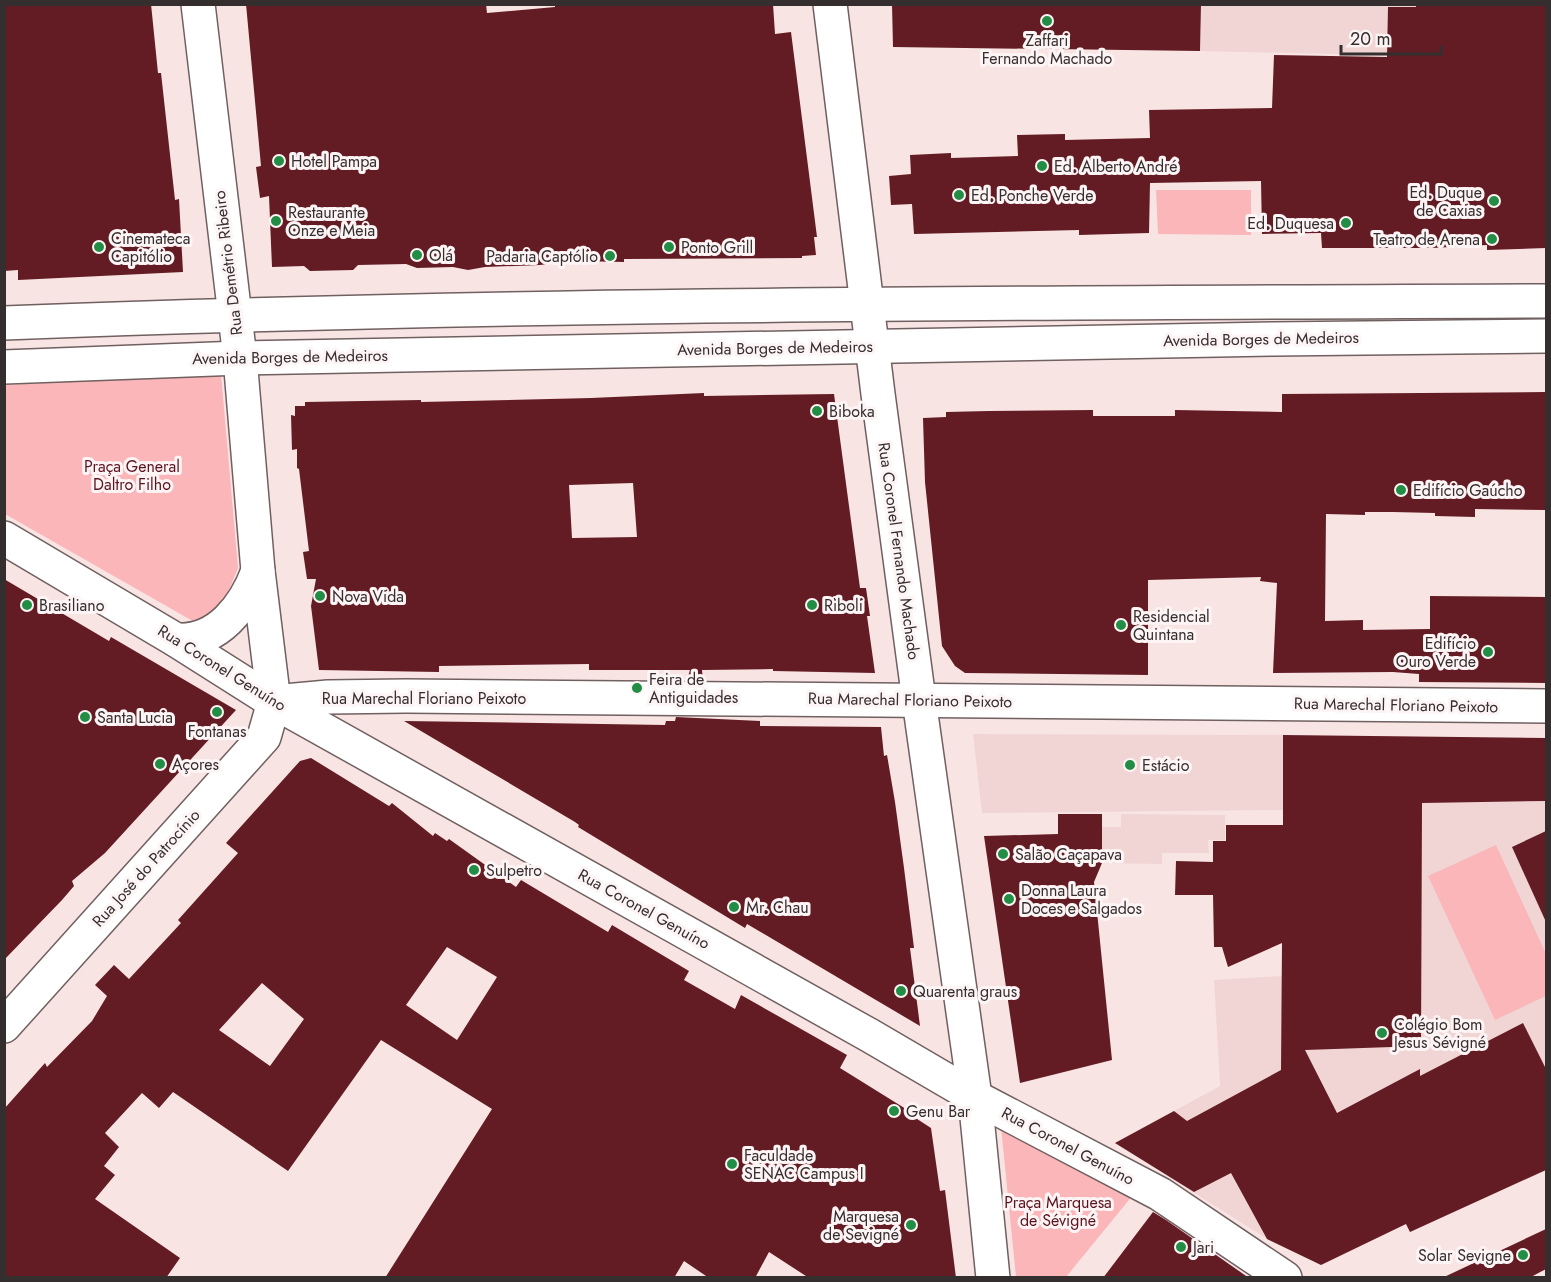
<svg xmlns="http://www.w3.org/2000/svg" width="1551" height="1282" font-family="Jost,sans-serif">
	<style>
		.built { fill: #f1d5d5 }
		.green { fill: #fab6b8 }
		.building { fill: #631c24; fill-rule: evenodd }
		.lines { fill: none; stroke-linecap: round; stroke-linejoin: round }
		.street-casing { stroke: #716060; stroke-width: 36 }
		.secondary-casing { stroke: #716060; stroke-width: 36 }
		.street { stroke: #fff; stroke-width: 33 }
		.secondary { stroke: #fff; stroke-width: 33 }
		.poi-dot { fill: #228e45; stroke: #fdf5f5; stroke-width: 2 }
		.labels { text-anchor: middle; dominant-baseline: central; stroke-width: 6; stroke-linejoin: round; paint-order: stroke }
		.poi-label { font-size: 16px; fill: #352e2e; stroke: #fdf5f5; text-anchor: start }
		.street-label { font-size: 16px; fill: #352e2e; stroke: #fdf5f5 }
		.park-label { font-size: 16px; fill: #5c131e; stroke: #fdf5f5 }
	</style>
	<rect width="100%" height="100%" fill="#f9e4e4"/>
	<!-- built -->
	<g class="built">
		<polygon points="1201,5 1546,5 1546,59 1200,51"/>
		<polygon points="973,734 1283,735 1283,795 1361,794 1360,736 1546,739 1546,1170 1410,1232 1383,1177 1269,1240 1115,1143 1220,1086 1214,980 1282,976 1282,842 1284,810 982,813"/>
		<polygon points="1121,814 1225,815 1225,840 1208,840 1209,853 1162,853 1162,864 1102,863 1102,827 1121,827"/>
	</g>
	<!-- green -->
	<g class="green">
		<polygon points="1156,190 1251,190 1251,235 1158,234"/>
		<polygon points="221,374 238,568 219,614 198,624 5,514 5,385"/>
		<polygon points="1496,845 1546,954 1546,996 1495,1020 1428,876"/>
		<polygon points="1001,1127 1133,1195 1066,1277 1016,1277"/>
	</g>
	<!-- building -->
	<g class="building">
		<polygon points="4,4 151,4 158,73 161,73 175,200 179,199 183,272 18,280 18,270 4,271"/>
		<polygon points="246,4 486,4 487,13 555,7 555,4 773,4 775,34 791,32 817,237 814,237 816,255 802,256 802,258 624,259 624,262 574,261 540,265 485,267 468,270 453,267 417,268 406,264 358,265 353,270 310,271 304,266 272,267 269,196 260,198 256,167 261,166"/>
		<polygon points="892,4 1201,4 1200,51 893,47"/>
		<polygon points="1416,4 1546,4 1546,248 1487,250 1487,245 1432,248 1322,248 1321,233 1262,234 1261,181 1150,183 1149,233 1079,235 1079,230 914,234 912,204 891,205 889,176 911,174 910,155 951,153 951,158 1018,156 1017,135 1065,134 1065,140 1150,138 1149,110 1272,108 1274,55 1387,57 1388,7 1416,7"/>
		<polygon points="1546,392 1546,510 1475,509 1475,517 1435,516 1435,513 1393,512 1365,512 1365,515 1326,514 1325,621 1363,620 1363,630 1430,629 1430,596 1546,597 1546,683 1419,682 1419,674 1393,672 1273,673 1277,583 1260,581 1261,577 1148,580 1148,675 965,673 955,666 942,646 925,482 923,418 946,417 946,412 989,411 1093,410 1093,416 1175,416 1175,410 1282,412 1282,394"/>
		<path d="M704,393V396L834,394L860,588H866L870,616H867L875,673L773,671V669L702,670L703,680H687L690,670H589V664L439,666V672L319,670L311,606L316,579H307L303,552L309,551L299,469L297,468V449L292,450L291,415L295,416V406H305V402L421,400V402L591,398ZM633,483L637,537L572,538L569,485Z"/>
		<polygon points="4,579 109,641 111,637 236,710 105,853 72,881 74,886 62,900 4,960"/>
		<polygon points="676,717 760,721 760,726 881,727 884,756 887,755 895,802 904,868 914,948 910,948 920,1026 747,924 745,928 578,827 579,825 575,822 404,721 665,725 666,721 675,721"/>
		<polygon points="1283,735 1546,738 1546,801 1422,803 1421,1046 1305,1050 1337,1113 1420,1069 1420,1076 1523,1023 1546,1069 1546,1170 1410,1232 1406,1224 1321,1265 1267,1239 1231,1173 1194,1192 1115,1143 1174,1111 1187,1121 1281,1070 1282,943 1228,967 1222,947 1214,947 1213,895 1175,895 1176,861 1213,862 1213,841 1226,841 1226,825 1283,825"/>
		<path d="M311,758L389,806L392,803L433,836L435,833L447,841L449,839L516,887L521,880L608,932L612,925L689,971L684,980L735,1009L741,995L847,1055L840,1068L914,1114V1117L931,1128L940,1191L945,1190L956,1278H809L769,1252L755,1278H709L684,1261L674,1278H385L492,1109L381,1040L288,1171L173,1092L159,1108L142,1093L105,1133L119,1147L104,1166L115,1175L95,1199L180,1258L166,1278H4V1109L45,1063L47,1067L92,1021L107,996L95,985L114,965L129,979L181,923L178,920L238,853L226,843L300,761ZM447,947L497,977L457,1040L406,1005ZM262,983L304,1019L270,1066L219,1030Z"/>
		<polygon points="1058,814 1102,814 1102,863 1094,882 1112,1060 1020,1083 984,836 1058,834"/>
		<polygon points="1546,831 1546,922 1512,847"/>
		<polygon points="1153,1212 1166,1220 1249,1278 1103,1278"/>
		<polygon points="1546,1229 1546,1269 1529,1278 1442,1278"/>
	</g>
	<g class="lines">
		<!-- street casing -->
		<g class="street-casing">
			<g id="street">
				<polyline points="4,538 176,640 274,702 869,1035 975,1097 1160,1194 1285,1278"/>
				<path d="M176,640C218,643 245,606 258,571"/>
			</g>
		</g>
		<!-- secondary casing -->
		<g class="secondary-casing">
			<g id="secondary">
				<polyline points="830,4 878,394 919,700 975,1097 993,1278"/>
				<path d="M4,323C518,303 1032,303 1546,301"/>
				<polyline points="4,367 240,358 1273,339 1546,336"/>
				<polyline points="274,702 328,697 406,696 1546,706"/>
				<polyline points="4,1026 264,737 274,702 258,571 240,358 198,4"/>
			</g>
		</g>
		<!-- street -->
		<use href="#street" class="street"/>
		<!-- secondary -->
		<use href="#secondary" class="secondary"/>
	</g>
	<!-- markers -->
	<g class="poi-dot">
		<circle cx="1047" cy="21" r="6"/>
		<circle cx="279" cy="161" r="6"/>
		<circle cx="1042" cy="166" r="6"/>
		<circle cx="959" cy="195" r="6"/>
		<circle cx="1494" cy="201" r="6"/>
		<circle cx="276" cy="221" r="6"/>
		<circle cx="1346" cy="223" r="6"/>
		<circle cx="1492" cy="239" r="6"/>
		<circle cx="99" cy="247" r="6"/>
		<circle cx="669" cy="247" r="6"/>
		<circle cx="417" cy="255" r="6"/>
		<circle cx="610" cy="256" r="6"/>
		<circle cx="817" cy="411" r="6"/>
		<circle cx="1401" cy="490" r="6"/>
		<circle cx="320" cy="596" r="6"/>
		<circle cx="27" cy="605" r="6"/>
		<circle cx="812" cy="605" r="6"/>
		<circle cx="1121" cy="625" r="6"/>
		<circle cx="1488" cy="652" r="6"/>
		<circle cx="637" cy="688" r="6"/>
		<circle cx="217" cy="712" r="6"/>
		<circle cx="85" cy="717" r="6"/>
		<circle cx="160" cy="764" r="6"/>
		<circle cx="1130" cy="765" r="6"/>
		<circle cx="1003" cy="854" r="6"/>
		<circle cx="474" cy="870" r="6"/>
		<circle cx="1009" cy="899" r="6"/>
		<circle cx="734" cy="907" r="6"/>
		<circle cx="901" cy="991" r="6"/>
		<circle cx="1382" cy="1033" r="6"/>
		<circle cx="894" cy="1111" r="6"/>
		<circle cx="732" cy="1164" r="6"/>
		<circle cx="911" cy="1225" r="6"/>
		<circle cx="1181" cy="1247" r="6"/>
		<circle cx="1523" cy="1255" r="6"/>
	</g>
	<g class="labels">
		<!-- poi labels -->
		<g class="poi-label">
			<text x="1047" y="40" text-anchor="middle">Zaffari<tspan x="1047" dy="18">Fernando Machado</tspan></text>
			<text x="291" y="161">Hotel Pampa</text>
			<text x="1054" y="166">Ed. Alberto André</text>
			<text x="1482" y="192" text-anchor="end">Ed. Duque<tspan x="1482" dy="18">de Caxias</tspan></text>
			<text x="971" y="195">Ed. Ponche Verde</text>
			<text x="288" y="212">Restaurante<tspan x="288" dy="18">Onze e Meia</tspan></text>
			<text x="1334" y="223" text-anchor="end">Ed. Duquesa</text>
			<text x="111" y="238">Cinemateca<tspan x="111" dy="18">Capitólio</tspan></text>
			<text x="1480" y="239" text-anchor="end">Teatro de Arena</text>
			<text x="681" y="247">Ponto Grill</text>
			<text x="429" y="255">Olá</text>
			<text x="598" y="256" text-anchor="end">Padaria Captólio</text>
			<text x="829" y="411">Biboka</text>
			<text x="1413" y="490">Edifício Gaúcho</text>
			<text x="332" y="596">Nova Vida</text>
			<text x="39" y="605">Brasiliano</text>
			<text x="824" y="605">Riboli</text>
			<text x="1133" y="616">Residencial<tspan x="1133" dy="18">Quintana</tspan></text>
			<text x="1476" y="643" text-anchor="end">Edifício<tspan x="1476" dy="18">Ouro Verde</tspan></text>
			<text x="649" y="679">Feira de<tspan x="649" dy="18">Antiguidades</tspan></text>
			<text x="97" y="717">Santa Lucia</text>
			<text x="217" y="731" text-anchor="middle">Fontanas</text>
			<text x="172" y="764">Açores</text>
			<text x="1142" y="765">Estácio</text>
			<text x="1015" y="854">Salão Caçapava</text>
			<text x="486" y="870">Sulpetro</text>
			<text x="1021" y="890">Donna Laura<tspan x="1021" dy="18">Doces e Salgados</tspan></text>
			<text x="746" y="907">Mr. Chau</text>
			<text x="913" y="991">Quarenta graus</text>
			<text x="1394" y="1024">Colégio Bom<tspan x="1394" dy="18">Jesus Sévigné</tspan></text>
			<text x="906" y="1111">Genu Bar</text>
			<text x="744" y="1155">Faculdade<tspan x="744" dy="18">SENAC Campus I</tspan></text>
			<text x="899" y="1216" text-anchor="end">Marquesa<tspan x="899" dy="18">de Sevigné</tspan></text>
			<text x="1193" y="1247">Jari</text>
			<text x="1511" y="1255" text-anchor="end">Solar Sevigne</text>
		</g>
		<!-- street labels -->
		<g class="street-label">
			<text transform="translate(228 263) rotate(-97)">Rua Demétrio Ribeiro</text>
			<text transform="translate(1261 339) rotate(-1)">Avenida Borges de Medeiros</text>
			<text transform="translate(775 348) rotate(-1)">Avenida Borges de Medeiros</text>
			<text transform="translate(290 357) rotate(-1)">Avenida Borges de Medeiros</text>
			<text transform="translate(899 551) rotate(82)">Rua Coronel Fernando Machado</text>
			<text transform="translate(222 668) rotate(32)">Rua Coronel Genuíno</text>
			<text x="424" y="698">Rua Marechal Floriano Peixoto</text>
			<text transform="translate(910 700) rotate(1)">Rua Marechal Floriano Peixoto</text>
			<text transform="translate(1396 705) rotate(1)">Rua Marechal Floriano Peixoto</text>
			<text transform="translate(146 868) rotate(-48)">Rua José do Patrocínio</text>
			<text transform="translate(644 909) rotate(29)">Rua Coronel Genuíno</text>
			<text transform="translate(1068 1146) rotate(28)">Rua Coronel Genuíno</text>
		</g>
		<!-- park labels -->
		<g class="park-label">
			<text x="132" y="466">Praça General<tspan x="132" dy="18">Daltro Filho</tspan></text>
			<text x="1058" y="1202">Praça Marquesa<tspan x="1058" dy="18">de Sévigné</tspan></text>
		</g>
	</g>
	<!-- border -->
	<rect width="1551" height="1282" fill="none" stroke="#352e2e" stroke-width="12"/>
	<!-- scale -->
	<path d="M1341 45v9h100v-9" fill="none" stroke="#352e2e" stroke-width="3"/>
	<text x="1350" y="45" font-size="18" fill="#352e2e" stroke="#fdf5f5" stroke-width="4.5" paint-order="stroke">20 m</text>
</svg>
